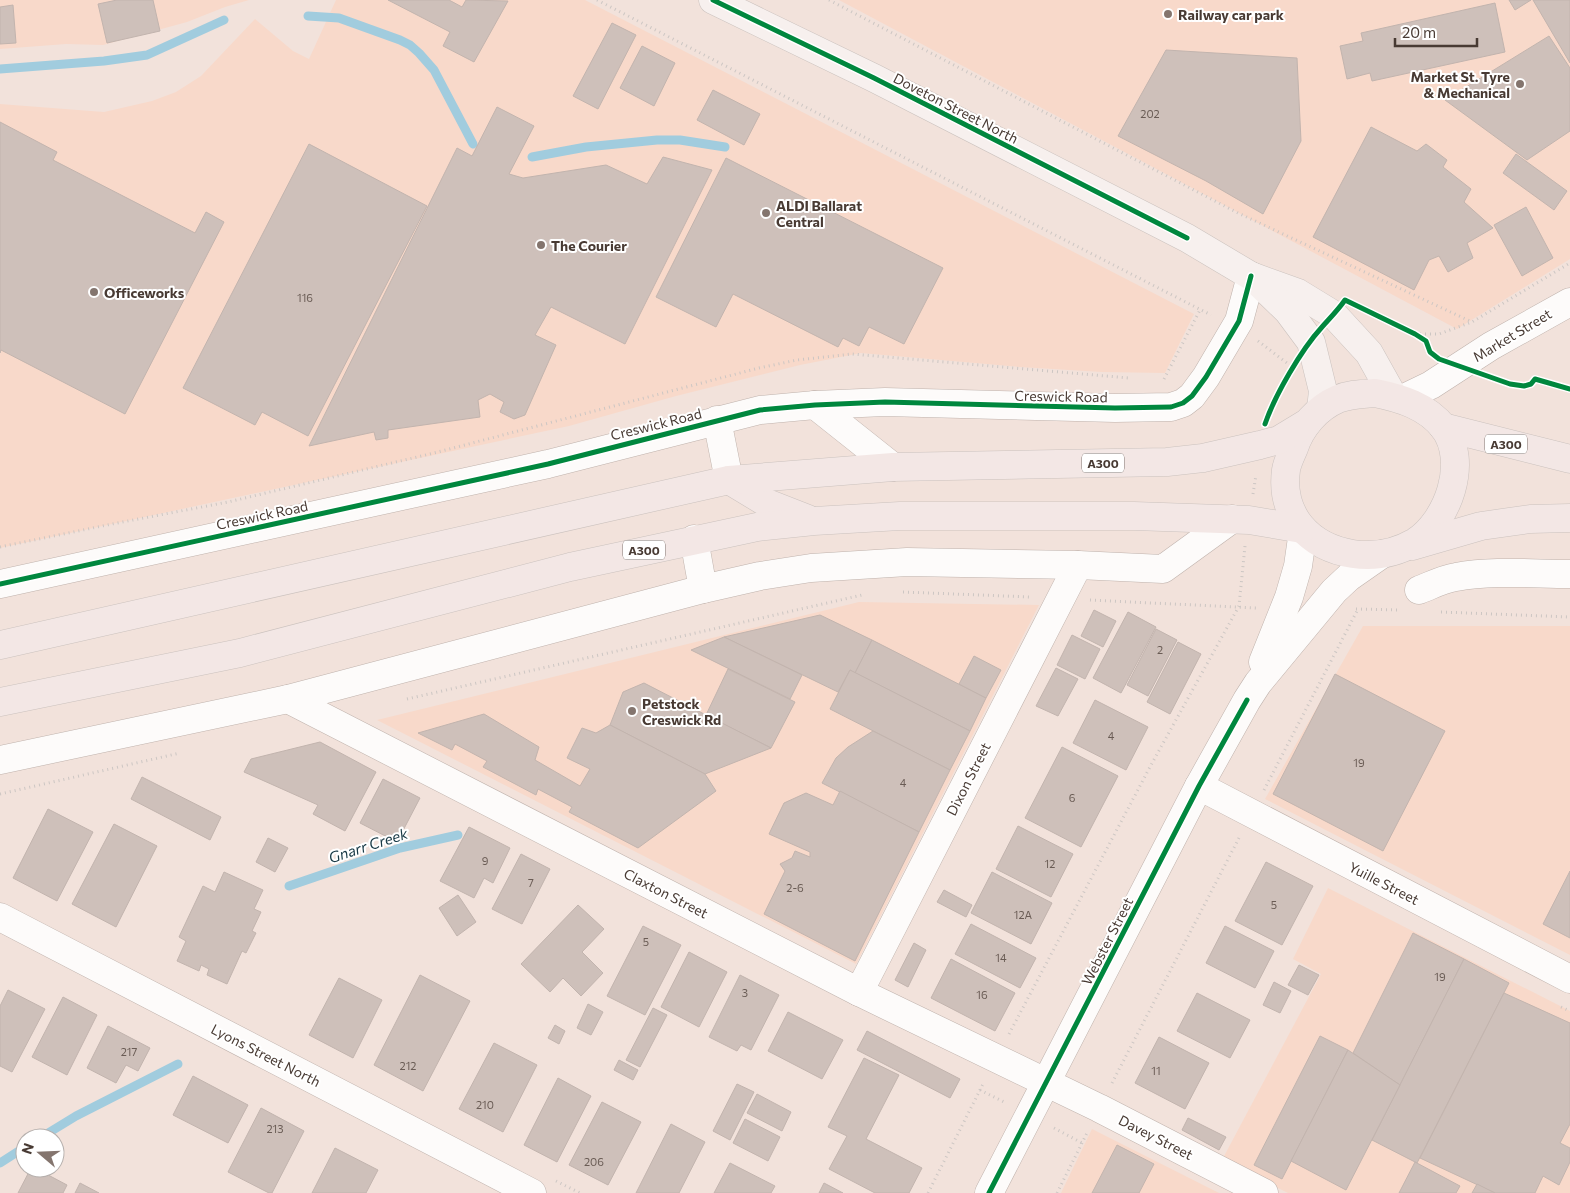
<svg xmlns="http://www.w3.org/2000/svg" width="1570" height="1193" font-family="Commissioner,sans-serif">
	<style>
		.built { fill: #f8d9ca }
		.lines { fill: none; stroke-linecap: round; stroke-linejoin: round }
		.stream { stroke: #a1ccde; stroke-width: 9 }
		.building { fill: #cec0ba; stroke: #c2b4ae }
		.minor-casing { stroke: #bfb2ac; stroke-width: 29 }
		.major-casing { stroke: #cbc2be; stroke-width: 29 }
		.highway-casing { stroke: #cbc2be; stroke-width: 29 }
		.path { stroke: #ccc6c3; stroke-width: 3; stroke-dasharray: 1 4; stroke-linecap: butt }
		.minor { stroke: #fdfbfa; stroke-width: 28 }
		.major { stroke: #f7f0ee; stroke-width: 28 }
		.highway { stroke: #f3e7e5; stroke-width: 28 }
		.cycleway-casing { stroke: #fff; stroke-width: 8 }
		.cycleway { stroke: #00873e; stroke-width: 5 }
		.poi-dot { fill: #84756e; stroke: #fff; stroke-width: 2 }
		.labels { text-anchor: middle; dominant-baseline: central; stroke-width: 4; stroke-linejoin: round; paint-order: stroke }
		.number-label { font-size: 11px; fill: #6a5c55 }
		.shield { fill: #fff; stroke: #7f7570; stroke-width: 1 }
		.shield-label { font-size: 12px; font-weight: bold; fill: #483a33 }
		.poi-label { font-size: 14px; font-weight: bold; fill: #483a33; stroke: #fff; text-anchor: start }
		.street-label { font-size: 14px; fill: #483a33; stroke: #fff }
		.water-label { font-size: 15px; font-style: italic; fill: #183945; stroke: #fff }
	</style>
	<rect width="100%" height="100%" fill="#f2e2db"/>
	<!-- built -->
	<g class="built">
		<polygon points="0,0 249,0 225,7 187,22 103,45 66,44 0,49"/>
		<polygon points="336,0 585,0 1194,314 1165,373 1102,372 1020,367 861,353 800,365 676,396 569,426 0,548 0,104 104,112 152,101 176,92 201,76 255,19 293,51 309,59"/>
		<polygon points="839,0 1570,0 1570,259 1457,329"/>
		<polygon points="859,602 1039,605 856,964 377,720"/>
		<polygon points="1363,626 1570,626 1570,955 1265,799"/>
		<polygon points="1328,888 1570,1011 1570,1193 1288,1193 1222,1160 1321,974 1293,959"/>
		<polygon points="1092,1129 1219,1193 1061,1193"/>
	</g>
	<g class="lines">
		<!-- stream -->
		<g class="stream">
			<polyline points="308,16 339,18 400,40 410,45 419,53 434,70 473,144"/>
			<polyline points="0,69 104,61 147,55 224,20"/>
			<polyline points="532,157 586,147 657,140 680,140 725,147"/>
			<polyline points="289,886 400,848 458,835"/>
			<polyline points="40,1138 76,1116 178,1064"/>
			<polyline points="0,1163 25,1147"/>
		</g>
	</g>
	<!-- building -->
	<g class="building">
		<polygon points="117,0 153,0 160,31 107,43 98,4"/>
		<polygon points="388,0 449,0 462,7 466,0 508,1 474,62 443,46 450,32"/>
		<polygon points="1509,0 1531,0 1515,10"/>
		<polygon points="1533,0 1570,0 1570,63"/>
		<polygon points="1495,3 1505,52 1372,81 1370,73 1347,79 1340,46 1363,41 1361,33"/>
		<polygon points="13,5 16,43 0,44 0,7"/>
		<polygon points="612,23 636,35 598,109 573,96"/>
		<polygon points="1549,36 1570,68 1570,131 1527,160 1445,100"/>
		<polygon points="642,46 675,63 654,106 620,88"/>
		<polygon points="1166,50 1297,58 1301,141 1263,214 1206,181 1118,136"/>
		<polygon points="713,90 760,114 744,145 697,120"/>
		<polygon points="497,107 534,126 509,174 523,178 606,165 647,184 663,157 712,170 625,344 551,307 535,335 556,345 525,415 514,419 500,412 504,402 490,394 478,400 480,417 388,430 388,438 376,440 374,432 309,446 457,148 472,156"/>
		<polygon points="0,122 57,152 53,160 195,233 206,212 224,222 125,414 1,350 0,353"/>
		<polygon points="1371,127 1417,151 1426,144 1447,160 1443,167 1471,189 1464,202 1493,228 1467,243 1473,258 1448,272 1439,256 1429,260 1414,290 1313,237"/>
		<polygon points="309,144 427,206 308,436 262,412 255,425 183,388"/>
		<polygon points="1516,154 1567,191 1554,210 1503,173"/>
		<polygon points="726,158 943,268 904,344 869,327 859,346 843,338 838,347 733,294 716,327 656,297"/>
		<polygon points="1526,207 1553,258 1522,276 1494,225"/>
		<polygon points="1094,610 1116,621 1103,647 1081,636"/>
		<polygon points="1128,612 1156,627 1121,693 1093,678"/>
		<polygon points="820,615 872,640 855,673 850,670 838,692 724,637"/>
		<polygon points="1156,629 1177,640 1148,696 1127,685"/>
		<polygon points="1072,635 1100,649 1085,679 1057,665"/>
		<polygon points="724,637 802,675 790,699 691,650"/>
		<polygon points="872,640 986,698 970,731 855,673"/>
		<polygon points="1178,642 1201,654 1170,714 1147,702"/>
		<polygon points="974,656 1001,670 986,698 959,684"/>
		<polygon points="1056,668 1078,679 1058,716 1036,706"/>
		<polygon points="728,669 795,702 771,748 706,715"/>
		<polygon points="850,670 970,731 950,770 830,709"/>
		<polygon points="1335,674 1445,731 1383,851 1273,794"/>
		<polygon points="644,683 706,715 771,748 705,774 610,725 623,692"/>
		<polygon points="1095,700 1148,727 1126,770 1073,743"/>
		<polygon points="484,714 539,747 535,760 580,786 590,769 567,758 582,728 596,733 610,725 705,774 716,791 638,848 569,812 572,807 538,789 536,795 483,767 487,761 455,744 452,750 418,733"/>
		<polygon points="873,731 950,770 919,832 822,783 836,758 848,747"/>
		<polygon points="320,742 376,772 345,831 313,814 318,805 244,772 251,759"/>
		<polygon points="1062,747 1118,776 1081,847 1025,818"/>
		<polygon points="142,777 221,817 210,840 131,799"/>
		<polygon points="383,779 420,798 397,842 360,823"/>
		<polygon points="840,791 919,832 855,961 764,914 785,871 780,864 792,858 795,851 810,857 810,852 769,834 784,803 806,793 833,805"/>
		<polygon points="48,809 93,832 57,901 13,878"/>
		<polygon points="114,824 157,846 116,927 72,904"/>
		<polygon points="1018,826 1073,854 1051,897 996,869"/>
		<polygon points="469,827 510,848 493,883 484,878 474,898 440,881"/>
		<polygon points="268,838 288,848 275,872 256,862"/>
		<polygon points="521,854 550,869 522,924 492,909"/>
		<polygon points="1266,862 1313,886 1282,945 1235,921"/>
		<polygon points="1570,871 1570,938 1543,924"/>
		<polygon points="224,872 263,890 254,909 261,912 252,931 256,933 246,953 242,951 227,984 207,975 209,969 201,965 199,971 177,961 186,941 179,937 203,886 215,892"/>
		<polygon points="992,872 1052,903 1031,944 971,913"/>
		<polygon points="944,890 972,905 966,917 937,902"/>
		<polygon points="458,895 476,922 457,936 439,908"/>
		<polygon points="578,905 604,929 582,952 603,973 581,996 563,978 550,992 521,964"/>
		<polygon points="971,924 1036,958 1020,988 955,954"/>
		<polygon points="643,926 681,945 645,1015 607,996"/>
		<polygon points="1225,926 1274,951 1255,988 1206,963"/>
		<polygon points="1413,933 1464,959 1400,1085 1353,1053"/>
		<polygon points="914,943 926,950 908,987 895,980"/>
		<polygon points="689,952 727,972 699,1027 661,1007"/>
		<polygon points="951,959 1015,993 995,1031 931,998"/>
		<polygon points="1464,959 1509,983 1417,1163 1372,1140"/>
		<polygon points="1299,965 1319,975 1308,995 1288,985"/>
		<polygon points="420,975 470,1001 423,1091 374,1065"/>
		<polygon points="740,975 779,995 751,1050 741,1045 737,1051 709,1037"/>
		<polygon points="339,978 382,1000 353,1058 309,1035"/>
		<polygon points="1274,982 1291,991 1280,1013 1263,1005"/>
		<polygon points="8,990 45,1009 12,1072 0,1066 0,1006"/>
		<polygon points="1197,993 1250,1020 1230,1058 1177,1031"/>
		<polygon points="1504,993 1570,1023 1570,1124 1560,1143 1570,1148 1570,1162 1559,1185 1543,1176 1535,1193 1495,1193 1420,1158"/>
		<polygon points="63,997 97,1015 67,1075 32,1057"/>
		<polygon points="588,1004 603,1012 591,1035 577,1028"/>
		<polygon points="653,1008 667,1015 640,1067 626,1060"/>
		<polygon points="788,1012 843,1040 822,1079 768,1051"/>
		<polygon points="555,1025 565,1031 559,1044 548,1038"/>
		<polygon points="108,1026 150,1048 138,1071 126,1065 116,1083 87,1068"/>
		<polygon points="867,1031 960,1079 950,1098 857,1050"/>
		<polygon points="1320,1036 1348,1050 1282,1179 1254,1165"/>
		<polygon points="1159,1037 1209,1063 1185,1109 1135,1083"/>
		<polygon points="494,1043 537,1065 503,1132 459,1109"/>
		<polygon points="1348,1050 1400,1085 1346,1190 1291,1161"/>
		<polygon points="864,1058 899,1075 866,1139 922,1168 909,1193 875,1193 829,1169 847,1136 828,1127"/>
		<polygon points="619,1060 638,1070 633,1080 614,1070"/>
		<polygon points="193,1076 248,1105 228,1143 173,1115"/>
		<polygon points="558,1078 591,1096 557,1162 524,1145"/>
		<polygon points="737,1084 754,1092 730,1140 713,1131"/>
		<polygon points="757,1094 791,1112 782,1131 747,1113"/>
		<polygon points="602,1102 641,1122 608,1185 569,1165"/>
		<polygon points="261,1108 304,1131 272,1193 269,1193 228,1172"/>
		<polygon points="1188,1118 1226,1137 1219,1150 1182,1130"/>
		<polygon points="745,1119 780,1137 768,1161 733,1143"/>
		<polygon points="671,1124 705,1142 679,1193 636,1193"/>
		<polygon points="1117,1145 1154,1164 1139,1193 1092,1193"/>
		<polygon points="335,1148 378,1170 366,1193 312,1193"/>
		<polygon points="1415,1162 1460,1186 1456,1193 1399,1193"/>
		<polygon points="730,1163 775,1186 771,1193 714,1193"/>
		<polygon points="31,1168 35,1168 67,1185 63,1193 18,1193"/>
		<polygon points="80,1183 99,1193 75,1193"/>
		<polygon points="824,1183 843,1193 819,1193"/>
		<polygon points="1477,1184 1495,1193 1472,1193"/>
	</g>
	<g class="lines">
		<!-- minor casing -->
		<g class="minor-casing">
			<g id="minor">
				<polyline points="1402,399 1431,385 1491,346 1570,302"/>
				<polyline points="815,405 893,467"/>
				<polyline points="717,420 729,480"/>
				<polyline points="694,539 703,589"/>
				<polyline points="0,584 548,464 760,410 815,405 885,402 1115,408 1171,407 1183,403 1192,396 1206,377 1239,321 1251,276"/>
				<path d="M1419,590C1432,585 1443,579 1456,577C1493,570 1533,574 1570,574"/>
				<polyline points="1263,662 1289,597 1298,566 1303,531"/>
				<polyline points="288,699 859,992 1099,1108 1264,1193"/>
				<polyline points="0,760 288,699 703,589 760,576 811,568 907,562 1078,565 1163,569 1232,519"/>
				<polyline points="1199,786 1570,979"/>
				<polyline points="0,917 532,1193"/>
				<polyline points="859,992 1078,565"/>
				<polyline points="989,1193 1199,786 1247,700 1258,683 1334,591 1349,577 1382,554"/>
			</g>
		</g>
		<!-- major casing -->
		<g class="major-casing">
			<g id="major">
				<polyline points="713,0 874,78 1187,238 1251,276 1298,293 1334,315 1369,353 1393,396"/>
				<polyline points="1260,284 1288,311 1311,342 1323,391 1321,409"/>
			</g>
		</g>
		<!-- highway casing -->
		<g class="highway-casing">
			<g id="highway">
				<path d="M1375,393C1400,398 1427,406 1444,428C1469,462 1448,521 1415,542C1396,553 1374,557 1353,554C1309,547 1280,515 1286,470C1287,463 1291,455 1294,448C1301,427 1317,408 1338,399C1350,394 1362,394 1375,393Z"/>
				<polyline points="1443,427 1570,459"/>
				<polyline points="729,480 767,503 808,519"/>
				<polyline points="1412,546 1481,526 1530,519 1570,518"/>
				<polyline points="0,645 729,480 893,467 1167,462 1203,458 1260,445 1279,440 1307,423"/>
				<polyline points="0,702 240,653 570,567 757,527 814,521 900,516 1134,516 1249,520 1302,529"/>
			</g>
		</g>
		<!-- path -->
		<g class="path">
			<polyline points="597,0 1211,315"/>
			<polyline points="829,0 1238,213 1472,322"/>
			<polyline points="1415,334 1439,334 1472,322 1570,263"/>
			<polyline points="1258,341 1287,363"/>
			<polyline points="1164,379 1200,310"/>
			<polyline points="1253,494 1256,475"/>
			<polyline points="0,547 112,524 228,502 434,453 759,368 797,360 852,354 1129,378"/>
			<polyline points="903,592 1031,597"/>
			<polyline points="1090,600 1256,608"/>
			<polyline points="1356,609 1400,610"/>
			<polyline points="1441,612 1570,617"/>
			<polyline points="407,699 862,595"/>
			<polyline points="1264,790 1358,609"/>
			<polyline points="0,794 180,753"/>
			<polyline points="1561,1007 1570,1011"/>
			<polyline points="1009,1034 1151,765 1239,606 1245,546"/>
			<polyline points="1112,1083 1239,838"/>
			<polyline points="980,1090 1004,1102"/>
			<polyline points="1054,1128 1082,1143"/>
			<polyline points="556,1181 580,1193"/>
			<polyline points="928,1193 984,1082"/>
			<polyline points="1057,1193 1087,1133"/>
		</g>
		<!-- minor -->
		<use href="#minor" class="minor"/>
		<!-- major -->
		<use href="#major" class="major"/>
		<!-- highway -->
		<use href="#highway" class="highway"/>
		<!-- cycleway casing -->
		<g class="cycleway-casing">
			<g id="cycleway">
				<polyline points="713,0 874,78 1187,238"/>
				<path d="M1265,424C1275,395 1301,350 1322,327C1330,318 1338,310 1345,300L1415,334L1426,341L1430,352L1439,359L1510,384L1524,386L1531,384L1535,379L1570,389"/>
				<polyline points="0,584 548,464 760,410 815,405 885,402 1115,408 1171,407 1183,403 1192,396 1206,377 1239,321 1251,276"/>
				<polyline points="989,1193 1199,786 1247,700"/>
			</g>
		</g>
		<!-- cycleway -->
		<use href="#cycleway" class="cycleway"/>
	</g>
	<!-- markers -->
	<g class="poi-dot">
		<circle cx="1168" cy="14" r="5"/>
		<circle cx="1520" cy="84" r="5"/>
		<circle cx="766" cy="213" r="5"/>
		<circle cx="541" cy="245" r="5"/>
		<circle cx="94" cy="292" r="5"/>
		<circle cx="632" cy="711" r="5"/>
	</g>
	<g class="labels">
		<!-- number labels -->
		<g class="number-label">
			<text x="1150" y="113">202</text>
			<text x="305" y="297">116</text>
			<text x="1160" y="649">2</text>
			<text x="1111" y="735">4</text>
			<text x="1359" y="762">19</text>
			<text x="903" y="782">4</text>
			<text x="1072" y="797">6</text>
			<text x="485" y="860">9</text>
			<text x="1050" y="863">12</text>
			<text x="531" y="882">7</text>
			<text x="795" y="887">2-6</text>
			<text x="1274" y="904">5</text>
			<text x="1023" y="914">12A</text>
			<text x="646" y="941">5</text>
			<text x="1001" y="957">14</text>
			<text x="1440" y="976">19</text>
			<text x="745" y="992">3</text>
			<text x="982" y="994">16</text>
			<text x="129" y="1051">217</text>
			<text x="408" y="1065">212</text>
			<text x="1156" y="1070">11</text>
			<text x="485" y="1104">210</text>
			<text x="275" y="1128">213</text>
			<text x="594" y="1161">206</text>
		</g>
		<!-- shield labels -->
		<g class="shield">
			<rect x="1485" y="434.5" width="42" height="19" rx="4"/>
			<rect x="1082" y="453.5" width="42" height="19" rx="4"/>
			<rect x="623" y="540.5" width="42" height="19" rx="4"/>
		</g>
		<g class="shield-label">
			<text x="1506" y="444">A300</text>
			<text x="1103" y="463">A300</text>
			<text x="644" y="550">A300</text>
		</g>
		<!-- poi labels -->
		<g class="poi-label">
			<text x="1178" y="14">Railway car park</text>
			<text x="1510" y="76" text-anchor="end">Market St. Tyre<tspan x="1510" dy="16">&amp; Mechanical</tspan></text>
			<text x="776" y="205">ALDI Ballarat<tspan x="776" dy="16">Central</tspan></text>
			<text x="551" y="245">The Courier</text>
			<text x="104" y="292">Officeworks</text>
			<text x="642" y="703">Petstock<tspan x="642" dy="16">Creswick Rd</tspan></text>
		</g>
		<!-- street labels -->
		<g class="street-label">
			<text transform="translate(956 108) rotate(27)">Doveton Street North</text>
			<text transform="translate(1512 335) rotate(-31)">Market Street</text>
			<text transform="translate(1061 396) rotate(1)">Creswick Road</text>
			<text transform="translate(656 424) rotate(-14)">Creswick Road</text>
			<text transform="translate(262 515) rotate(-12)">Creswick Road</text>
			<text transform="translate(968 779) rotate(-63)">Dixon Street</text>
			<text transform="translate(1384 883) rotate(27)">Yuille Street</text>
			<text transform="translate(666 893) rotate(27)">Claxton Street</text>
			<text transform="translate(1107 941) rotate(-63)">Webster Street</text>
			<text transform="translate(266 1055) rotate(27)">Lyons Street North</text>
			<text transform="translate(1156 1137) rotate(27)">Davey Street</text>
		</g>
		<!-- water labels -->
		<g class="water-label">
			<text transform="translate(368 845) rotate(-18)">Gnarr Creek</text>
		</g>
	</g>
	<!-- north arrow -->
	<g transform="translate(40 1153) rotate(289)"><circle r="24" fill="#ffffff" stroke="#b6b0ad"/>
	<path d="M0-4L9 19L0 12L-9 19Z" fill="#84756e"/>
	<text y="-8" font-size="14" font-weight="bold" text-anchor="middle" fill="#483a33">N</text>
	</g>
	<!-- scale -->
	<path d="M1395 38v8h82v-8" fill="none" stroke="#483a33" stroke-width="2.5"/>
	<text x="1402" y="38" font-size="15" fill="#483a33" stroke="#ffffff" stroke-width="4" paint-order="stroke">20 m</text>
</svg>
